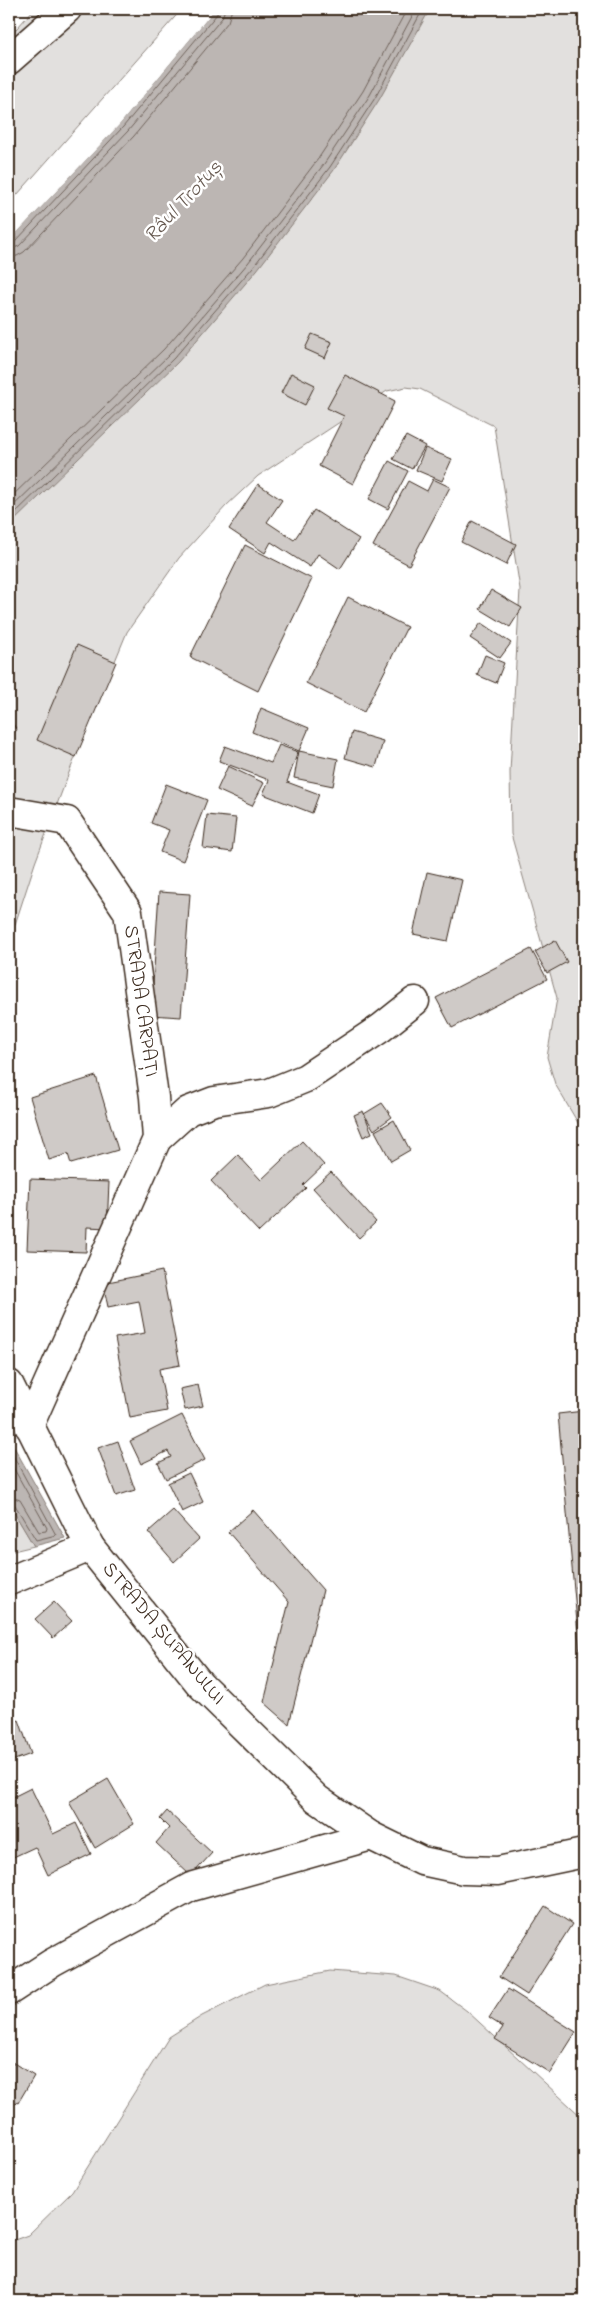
<svg xmlns="http://www.w3.org/2000/svg" width="593" height="2310" font-family="'Indie Flower',sans-serif">
	<style>
		.green { fill: #e2e0de; stroke: #8e857e }
		.water { fill: #bcb6b3; stroke: #887e77 }
		.pier { fill: #fff }
		.lines { fill: none; stroke-linecap: round; stroke-linejoin: round }
		.shore { stroke: #6f625a; stroke-width: 1 }
		.building { fill: #cfcac7; stroke: #3b2a1e }
		.street-casing { stroke: #3b2a1e; stroke-width: 31 }
		.secondary-casing { stroke: #3b2a1e; stroke-width: 31 }
		.street { stroke: #fff; stroke-width: 28 }
		.secondary { stroke: #fff; stroke-width: 28 }
		.labels { text-anchor: middle; dominant-baseline: central; stroke-width: 5; stroke-linejoin: round; paint-order: stroke }
		.street-label { font-size: 20px; fill: #3b2a1e; stroke: #fff }
		.water-label { font-size: 21px; font-style: italic; fill: #685b52; stroke: #fff }
	</style>
	<rect width="100%" height="100%" fill="#fff"/>
	<filter id="ink" filterUnits="userSpaceOnUse"><feTurbulence type="fractalNoise" baseFrequency=".02" numOctaves="2"/><feDisplacementMap in="SourceGraphic" scale="10" xChannelSelector="R" yChannelSelector="G"/><feConvolveMatrix kernelMatrix="1 2 1 2 8 2 1 2 1" color-interpolation-filters="sRGB"/></filter>
	<g filter="url(#ink)">
		<!-- green -->
		<g class="green">
			<polygon points="34,9 182,9 9,204 9,37"/>
			<polygon points="430,9 584,9 584,1133 555,1084 547,1057 557,998 511,834 510,772 520,589 494,426 420,389 406,387 387,391 258,476 226,506 179,558 127,632 70,770 35,863 9,943 9,526"/>
			<polygon points="9,1504 34,1546 9,1552"/>
			<polygon points="330,1971 396,1976 440,1991 467,2011 584,2119 584,2301 9,2301 9,2242 28,2235 72,2192 169,2037 202,2016 265,1984"/>
		</g>
		<!-- water -->
		<g class="water">
			<polygon points="215,9 430,9 379,100 334,170 257,270 178,362 9,526 9,241 120,124"/>
			<polygon points="9,1438 65,1538 34,1546 9,1504"/>
		</g>
		<!-- pier -->
		<polygon class="pier" points="212,9 215,9 120,124 9,241 9,237 118,122"/>
		<g class="lines">
			<!-- shore -->
			<g class="shore">
				<polyline points="9,244 15,242 123,127 217,14 218,9"/>
				<polyline points="9,250 19,246 128,131 222,18 225,9"/>
				<polyline points="9,257 17,256 24,252 134,136 228,22 232,9"/>
				<polyline points="9,499 164,349 243,258 318,159 363,91 407,9"/>
				<polyline points="9,510 170,354 248,263 324,164 370,95 416,9"/>
				<polyline points="9,519 174,358 253,267 330,167 375,98 423,9"/>
				<polyline points="9,1448 56,1535 36,1540 15,1505 9,1502"/>
				<polyline points="9,1460 47,1528 46,1531 39,1532 20,1500 9,1496"/>
			</g>
		</g>
		<!-- building -->
		<g class="building">
			<polygon points="312,334 332,342 325,358 305,349"/>
			<polygon points="291,373 315,385 305,405 281,393"/>
			<polygon points="345,375 395,401 353,484 319,466 344,416 327,408"/>
			<polygon points="406,436 425,446 412,469 393,459"/>
			<polygon points="425,448 452,459 442,481 416,470"/>
			<polygon points="389,461 408,471 388,509 369,499"/>
			<polygon points="433,479 450,487 409,565 373,546 408,481 427,491"/>
			<polygon points="258,484 282,500 267,522 294,540 314,510 359,539 340,569 318,554 310,567 271,542 265,553 229,529"/>
			<polygon points="472,521 516,544 506,565 461,542"/>
			<polygon points="245,545 312,579 258,691 190,657"/>
			<polygon points="491,590 522,608 510,627 480,609"/>
			<polygon points="348,597 407,627 364,712 306,683"/>
			<polygon points="481,623 511,643 500,658 470,638"/>
			<polygon points="77,645 116,662 76,757 37,740"/>
			<polygon points="485,655 504,663 496,683 477,675"/>
			<polygon points="261,708 309,728 299,751 252,732"/>
			<polygon points="9,718 17,730 9,736"/>
			<polygon points="352,732 383,741 376,767 345,758"/>
			<polygon points="279,745 298,752 287,782 319,794 312,813 263,794 269,780 219,761 225,746 271,763"/>
			<polygon points="299,751 338,759 333,786 294,778"/>
			<polygon points="228,766 264,783 252,806 217,790"/>
			<polygon points="166,784 207,800 183,861 160,852 169,830 151,823"/>
			<polygon points="207,815 236,818 232,852 203,848"/>
			<polygon points="427,872 462,880 448,941 413,934"/>
			<polygon points="159,892 190,894 181,1017 151,1015"/>
			<polygon points="555,940 567,962 547,973 535,952"/>
			<polygon points="531,949 547,979 452,1028 436,998"/>
			<polygon points="96,1076 118,1150 71,1164 68,1154 49,1160 30,1097"/>
			<polygon points="382,1103 392,1117 374,1130 364,1114"/>
			<polygon points="363,1111 372,1133 363,1137 354,1115"/>
			<polygon points="394,1120 410,1150 391,1161 375,1131"/>
			<polygon points="302,1141 324,1165 303,1185 306,1188 259,1232 211,1181 238,1155 261,1180"/>
			<polygon points="331,1172 376,1222 359,1238 313,1188"/>
			<polygon points="30,1179 109,1182 107,1228 87,1227 86,1252 27,1250"/>
			<polygon points="162,1271 180,1365 159,1369 167,1411 130,1418 115,1338 145,1333 139,1301 108,1307 103,1283"/>
			<polygon points="198,1385 203,1406 185,1410 180,1389"/>
			<polygon points="584,1411 584,1666 581,1666 558,1414"/>
			<polygon points="182,1415 205,1460 166,1479 158,1463 171,1457 168,1451 141,1464 130,1441"/>
			<polygon points="118,1441 135,1490 116,1496 98,1448"/>
			<polygon points="189,1473 203,1502 182,1512 168,1483"/>
			<polygon points="173,1510 199,1539 174,1562 148,1532"/>
			<polygon points="253,1510 323,1590 289,1724 264,1702 289,1602 228,1532"/>
			<polygon points="54,1602 72,1621 53,1638 35,1619"/>
			<polygon points="19,1720 31,1754 9,1762 9,1724"/>
			<polygon points="108,1779 134,1824 95,1848 69,1802"/>
			<polygon points="31,1788 53,1834 76,1823 91,1854 48,1875 35,1847 9,1859 9,1799"/>
			<polygon points="167,1811 212,1853 191,1876 156,1843 169,1828 160,1819"/>
			<polygon points="545,1906 572,1924 527,1995 499,1977"/>
			<polygon points="508,1989 576,2032 550,2073 495,2039 503,2027 489,2018"/>
			<polygon points="9,2060 34,2076 18,2103 9,2098"/>
		</g>
		<g class="lines">
			<!-- street casing -->
			<g class="street-casing">
				<g id="street">
					<polyline points="9,60 67,9"/>
					<polyline points="9,811 67,821 128,912 154,1097 157,1139 29,1426"/>
					<polyline points="157,1139 188,1111 214,1101 269,1093 306,1078 381,1028 415,1001"/>
					<polyline points="90,1547 200,1684 317,1799 371,1836 422,1861 464,1870 498,1871 584,1853"/>
					<polyline points="9,1991 52,1963 191,1887 371,1836"/>
				</g>
			</g>
			<!-- secondary casing -->
			<g class="secondary-casing">
				<polyline id="secondary" points="9,1384 90,1547 9,1581"/>
			</g>
			<!-- street -->
			<use href="#street" class="street"/>
			<!-- secondary -->
			<use href="#secondary" class="secondary"/>
		</g>
	</g>
	<g class="labels">
		<!-- street labels -->
		<g class="street-label">
			<text transform="translate(140 1001) rotate(82)">STRADA CARPAȚI</text>
			<text transform="translate(163 1634) rotate(50)">STRADA ȘUPANULUI</text>
		</g>
		<!-- water labels -->
		<g class="water-label">
			<text transform="translate(184 202) rotate(-47)">Râul Trotuș</text>
		</g>
	</g>
	<!-- margin -->
	<rect width="593" height="2310" fill="none" stroke="#fff" stroke-width="30"/>
	<rect x="15" y="15" width="563" height="2280" fill="none" stroke="#3b2a1e" stroke-width="2" filter="url(#ink)"/>
</svg>
